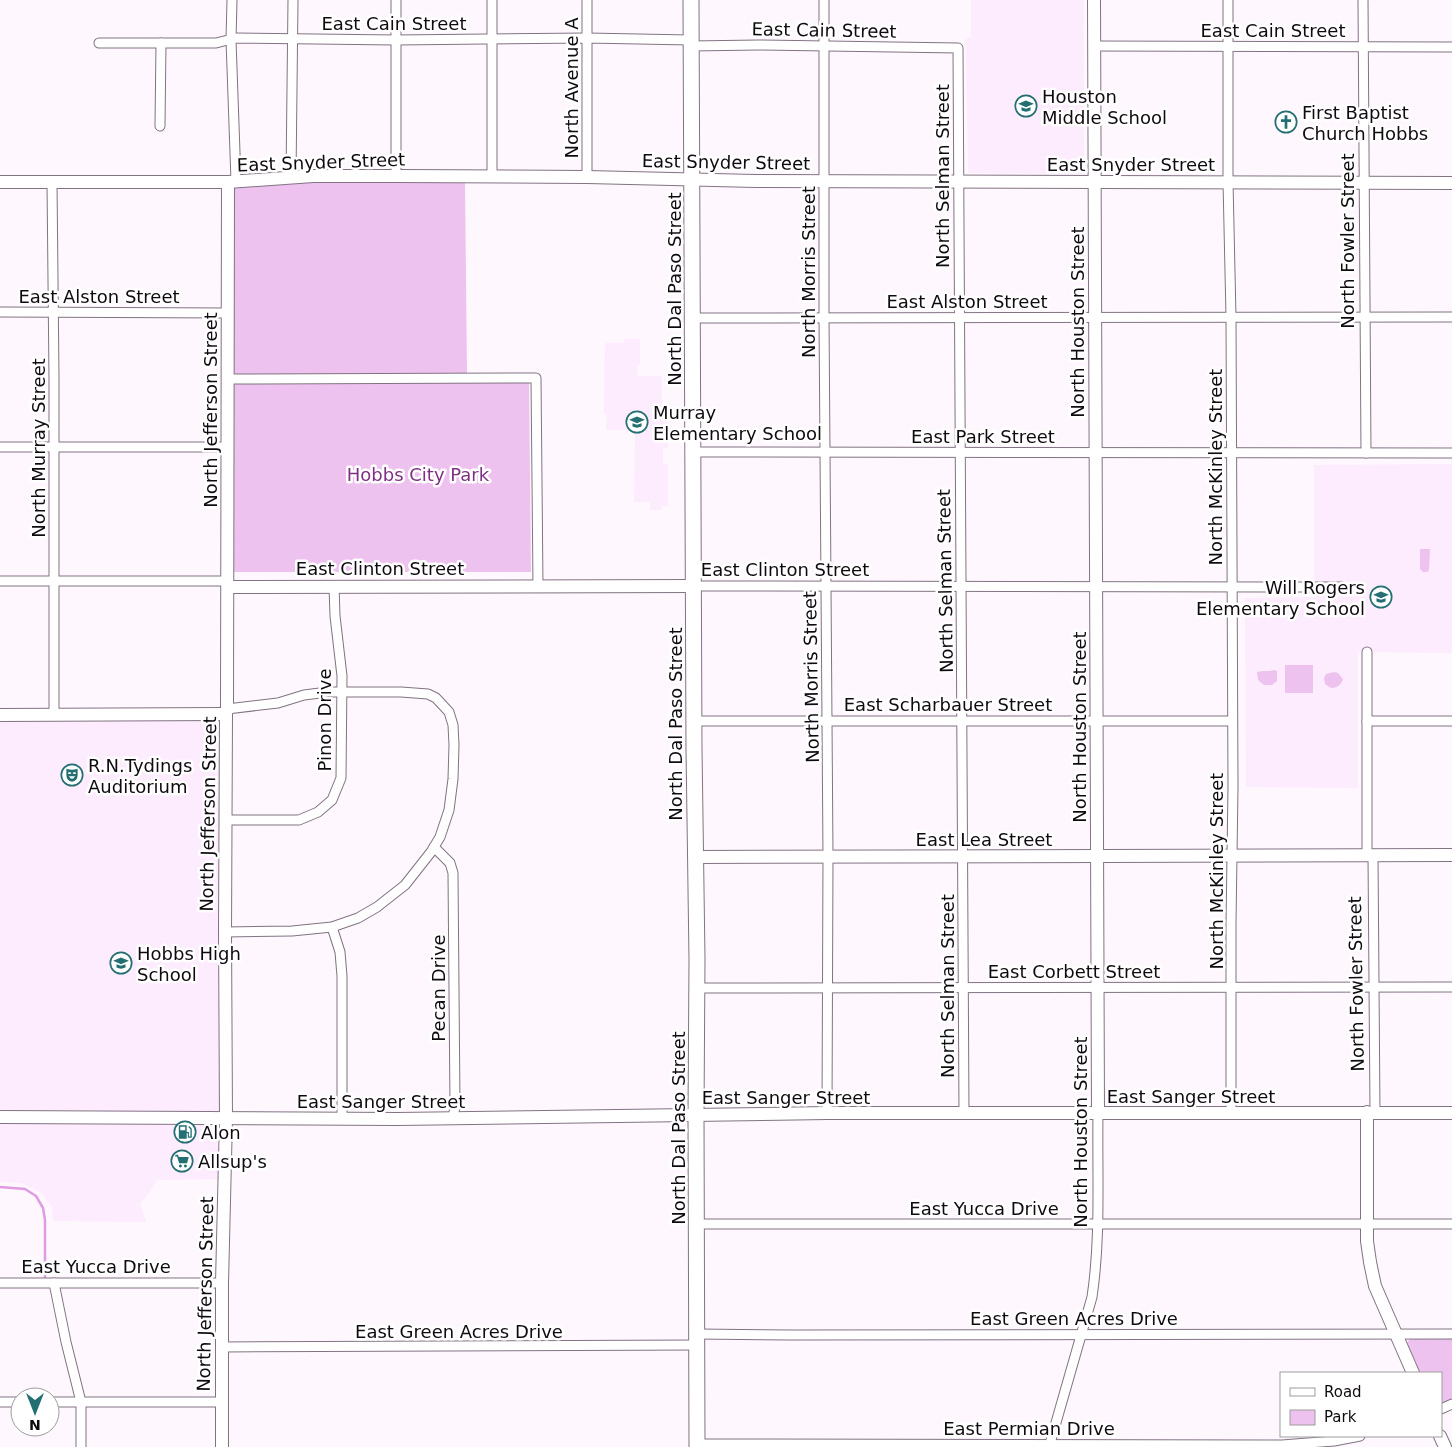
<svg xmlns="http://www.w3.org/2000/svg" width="1452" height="1447" font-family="'DejaVu Sans',sans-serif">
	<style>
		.built { fill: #fdebfe }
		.green { fill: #edc2ee }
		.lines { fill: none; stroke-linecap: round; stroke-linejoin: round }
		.stream { stroke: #df9ce2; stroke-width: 2.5 }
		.street-casing { stroke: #827382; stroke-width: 11 }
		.secondary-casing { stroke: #827382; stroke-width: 14 }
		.primary-casing { stroke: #827382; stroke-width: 17 }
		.street { stroke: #fff; stroke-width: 9 }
		.secondary { stroke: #fff; stroke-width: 12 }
		.primary { stroke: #fff; stroke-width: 15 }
		.labels { text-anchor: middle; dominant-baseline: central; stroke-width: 5; stroke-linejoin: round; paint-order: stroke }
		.street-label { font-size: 18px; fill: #0f0a0f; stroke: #fff }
		.poi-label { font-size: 18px; fill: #0f0a0f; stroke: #fff; text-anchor: start }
		.park-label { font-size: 18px; fill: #7f3084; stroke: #fff }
	</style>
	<rect width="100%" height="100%" fill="#fef7fe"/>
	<!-- built -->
	<g class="built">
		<polygon points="971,0 1084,0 1084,174 968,173 966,39 971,37"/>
		<polygon points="624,339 640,339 640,365 637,365 638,376 662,376 662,413 668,413 668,448 663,448 663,464 668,464 668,506 662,506 662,510 650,510 650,502 634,502 635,430 606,430 607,414 604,414 605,343 624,343"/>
		<polygon points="1452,464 1452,653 1358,652 1358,788 1246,787 1245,598 1314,597 1314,465"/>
		<polygon points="226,714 224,1179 157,1180 151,1190 140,1204 146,1222 53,1221 52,1207 40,1192 21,1183 0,1182 0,715"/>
	</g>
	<!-- green -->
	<g class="green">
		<polygon points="322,180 465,181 467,374 529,380 531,572 232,572 227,387 238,382 231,381 229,184"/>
		<polygon points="1420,549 1430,549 1429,570 1427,572 1423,572 1420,569"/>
		<rect x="1285" y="665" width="28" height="28"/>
		<path d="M1274,670L1277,671V681L1272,685H1264L1258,680L1257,672C1262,670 1268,672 1274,670Z"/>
		<path d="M1334,672L1338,673L1343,679C1341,685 1337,688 1331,688L1325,684L1324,678L1326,674Z"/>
		<polygon points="1410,1339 1452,1339 1452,1400 1441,1404 1441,1373 1419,1373 1406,1345 1407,1342"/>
	</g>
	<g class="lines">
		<!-- stream -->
		<polyline class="stream" points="0,1187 25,1189 36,1196 43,1208 45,1220 45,1281"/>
		<!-- street casing -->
		<g class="street-casing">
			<g id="street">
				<polyline points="232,0 231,40 236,181"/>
				<polyline points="824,0 824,317 828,856 827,1113"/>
				<polyline points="1228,0 1228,181 1231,317 1233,787 1231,924 1231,1113"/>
				<polyline points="1363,0 1366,453"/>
				<polyline points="99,43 216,43 236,38 396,40 587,38 690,40"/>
				<polyline points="690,46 759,45 958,48 964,1114"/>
				<polyline points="1094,46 1452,47"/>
				<polyline points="160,126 161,43"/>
				<polyline points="396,176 396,0"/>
				<polyline points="291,177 293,0"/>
				<polyline points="492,177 492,0"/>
				<polyline points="587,177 587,0"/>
				<polyline points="52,182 54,379 54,715"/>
				<polyline points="0,312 227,313"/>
				<polyline points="692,318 1452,317"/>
				<polyline points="227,379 536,378 538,586"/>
				<polyline points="0,447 227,447"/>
				<polyline points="693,452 1452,453"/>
				<polyline points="0,581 228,581"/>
				<polyline points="694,586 1342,587"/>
				<polyline points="1367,652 1367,855"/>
				<polyline points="694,721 1232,721"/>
				<polyline points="1367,721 1452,721"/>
				<polyline points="225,820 299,820 318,812 332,800 341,778 342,676 335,616 334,586"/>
				<polyline points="434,847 450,863 453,873 455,1106 453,1119"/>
				<polyline points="1373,855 1375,1112"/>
				<polyline points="332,927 340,952 342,976 342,1119"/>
				<polyline points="225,932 292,931 332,927 358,918 377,907 405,885 431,852 440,837 449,810 453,779 454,745 453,725 449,712 436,698 428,694 401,692 328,692 304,695 278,703 227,709"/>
				<polyline points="697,988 1452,987"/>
				<polyline points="697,1224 1452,1224"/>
				<polyline points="0,1283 222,1283"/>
				<polyline points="54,1283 66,1342 81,1402 81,1447"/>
				<polyline points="697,1334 791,1335 1452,1334"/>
				<polyline points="222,1347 697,1345"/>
				<polyline points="0,1402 20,1402"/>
				<polyline points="50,1402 221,1402"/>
				<polyline points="1441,1409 1452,1404"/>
				<polyline points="697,1444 1282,1445 1334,1441 1360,1436"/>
				<path d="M1049,1447L1092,1297C1101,1237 1097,1174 1098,1113"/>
			</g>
		</g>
		<!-- secondary casing -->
		<g class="secondary-casing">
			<g id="secondary">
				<polyline points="1094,0 1098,1113"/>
				<polyline points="0,182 228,182 313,176 396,176 587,177 756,181 1452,183"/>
				<polyline points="228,587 694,586"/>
				<polyline points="0,715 226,714"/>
				<polyline points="695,857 1452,855"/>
				<polyline points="1367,1112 1367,1241 1370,1262 1375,1286 1413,1373"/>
				<polyline points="0,1117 397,1119 827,1113 1452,1113"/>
				<polyline points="1440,1436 1445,1447"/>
				<polyline points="222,1447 222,1283 226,1118 225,932 226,714 227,709 228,182"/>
			</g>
		</g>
		<!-- primary casing -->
		<g class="primary-casing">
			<polyline id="primary" points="691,0 694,748 697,959 696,1115 697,1447"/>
		</g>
		<!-- street -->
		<use href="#street" class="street"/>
		<!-- secondary -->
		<use href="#secondary" class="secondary"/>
		<!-- primary -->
		<use href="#primary" class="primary"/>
	</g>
	<!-- icons -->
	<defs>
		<g id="school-ring" transform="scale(1.125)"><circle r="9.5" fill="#fff" stroke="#236f71" stroke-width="1.5"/><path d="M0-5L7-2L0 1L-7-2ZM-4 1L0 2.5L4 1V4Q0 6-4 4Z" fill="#236f71"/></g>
		<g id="church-ring" transform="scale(1.125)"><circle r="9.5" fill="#fff" stroke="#236f71" stroke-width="1.5"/><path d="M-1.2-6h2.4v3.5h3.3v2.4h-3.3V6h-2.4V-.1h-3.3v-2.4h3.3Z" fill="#236f71"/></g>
		<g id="theatre-ring" transform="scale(1.125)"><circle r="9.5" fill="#fff" stroke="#236f71" stroke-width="1.5"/><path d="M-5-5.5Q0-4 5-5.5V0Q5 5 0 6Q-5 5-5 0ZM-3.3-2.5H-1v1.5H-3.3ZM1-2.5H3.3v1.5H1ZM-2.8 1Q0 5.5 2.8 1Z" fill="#236f71"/></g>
		<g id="fuel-ring" transform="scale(1.125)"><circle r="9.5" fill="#fff" stroke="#236f71" stroke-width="1.5"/><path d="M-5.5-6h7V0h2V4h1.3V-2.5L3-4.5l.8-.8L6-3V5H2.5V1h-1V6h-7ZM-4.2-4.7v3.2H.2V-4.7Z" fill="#236f71"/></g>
		<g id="supermarket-ring" transform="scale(1.125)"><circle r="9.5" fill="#fff" stroke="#236f71" stroke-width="1.5"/><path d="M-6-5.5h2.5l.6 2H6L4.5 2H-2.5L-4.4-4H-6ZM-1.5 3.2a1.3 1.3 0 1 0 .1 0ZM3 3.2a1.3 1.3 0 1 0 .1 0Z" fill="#236f71"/></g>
	</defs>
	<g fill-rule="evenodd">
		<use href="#school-ring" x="1026" y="106"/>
		<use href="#church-ring" x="1286" y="122"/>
		<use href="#school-ring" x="637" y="422"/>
		<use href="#school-ring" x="1381" y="597"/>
		<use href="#theatre-ring" x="72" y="775"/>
		<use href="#school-ring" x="121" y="963"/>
		<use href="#fuel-ring" x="185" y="1132"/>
		<use href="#supermarket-ring" x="182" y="1161"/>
	</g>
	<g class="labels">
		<!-- street labels -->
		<g class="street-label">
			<text x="394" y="23">East Cain Street</text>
			<text transform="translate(824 30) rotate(1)">East Cain Street</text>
			<text x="1273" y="30">East Cain Street</text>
			<text transform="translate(571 88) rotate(-90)">North Avenue A</text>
			<text transform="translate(321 162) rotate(-2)">East Snyder Street</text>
			<text transform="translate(726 162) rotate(1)">East Snyder Street</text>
			<text x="1131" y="164">East Snyder Street</text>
			<text transform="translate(942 176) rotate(-90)">North Selman Street</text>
			<text transform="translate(1347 241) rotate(-90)">North Fowler Street</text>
			<text transform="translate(808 272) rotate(-90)">North Morris Street</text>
			<text transform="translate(674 289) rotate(-90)">North Dal Paso Street</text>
			<text x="99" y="296">East Alston Street</text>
			<text x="967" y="301">East Alston Street</text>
			<text transform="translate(1077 322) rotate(-90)">North Houston Street</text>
			<text transform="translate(210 410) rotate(-90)">North Jefferson Street</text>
			<text x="983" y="436">East Park Street</text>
			<text transform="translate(38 448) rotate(-90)">North Murray Street</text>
			<text transform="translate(1215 467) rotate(-90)">North McKinley Street</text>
			<text x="380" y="568">East Clinton Street</text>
			<text x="785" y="569">East Clinton Street</text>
			<text transform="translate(945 581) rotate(-91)">North Selman Street</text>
			<text transform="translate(811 677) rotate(-91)">North Morris Street</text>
			<text x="948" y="704">East Scharbauer Street</text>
			<text transform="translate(324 720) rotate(-90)">Pinon Drive</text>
			<text transform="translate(675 724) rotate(-90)">North Dal Paso Street</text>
			<text transform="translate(1079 727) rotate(-90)">North Houston Street</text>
			<text transform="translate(208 814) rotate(-89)">North Jefferson Street</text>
			<text x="984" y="839">East Lea Street</text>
			<text transform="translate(1216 871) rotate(-90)">North McKinley Street</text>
			<text x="1074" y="971">East Corbett Street</text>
			<text transform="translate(1356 984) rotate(-91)">North Fowler Street</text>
			<text transform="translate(947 986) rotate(-90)">North Selman Street</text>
			<text transform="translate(438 988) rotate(-90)">Pecan Drive</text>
			<text x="1191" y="1096">East Sanger Street</text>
			<text x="786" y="1097">East Sanger Street</text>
			<text x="381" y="1101">East Sanger Street</text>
			<text transform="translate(678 1128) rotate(-90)">North Dal Paso Street</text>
			<text transform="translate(1080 1132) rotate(-90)">North Houston Street</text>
			<text x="984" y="1208">East Yucca Drive</text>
			<text x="96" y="1266">East Yucca Drive</text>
			<text transform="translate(205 1294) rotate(-89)">North Jefferson Street</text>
			<text x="1074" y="1318">East Green Acres Drive</text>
			<text x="459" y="1331">East Green Acres Drive</text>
			<text x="1029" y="1428">East Permian Drive</text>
		</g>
		<!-- poi labels -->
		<g class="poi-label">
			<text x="1042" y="96">Houston<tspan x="1042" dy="21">Middle School</tspan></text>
			<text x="1302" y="112">First Baptist<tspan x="1302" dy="21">Church Hobbs</tspan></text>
			<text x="653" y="412">Murray<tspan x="653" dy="21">Elementary School</tspan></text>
			<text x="1365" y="587" text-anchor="end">Will Rogers<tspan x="1365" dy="21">Elementary School</tspan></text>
			<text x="88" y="765">R.N.Tydings<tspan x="88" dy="21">Auditorium</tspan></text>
			<text x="137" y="953">Hobbs High<tspan x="137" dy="21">School</tspan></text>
			<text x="201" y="1132">Alon</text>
			<text x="198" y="1161">Allsup's</text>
		</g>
		<!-- park labels -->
		<g class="park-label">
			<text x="418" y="474">Hobbs City Park</text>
		</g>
	</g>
	<!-- legend -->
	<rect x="1280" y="1372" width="162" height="65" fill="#ffffff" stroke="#9f9d9f"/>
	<rect x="1290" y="1388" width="25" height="8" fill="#ffffff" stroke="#9f9d9f"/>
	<text x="1324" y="1397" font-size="15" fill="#0f0a0f">Road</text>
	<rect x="1290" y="1410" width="25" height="15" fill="#edc2ee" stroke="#9f9d9f"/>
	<text x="1324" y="1422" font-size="15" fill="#0f0a0f">Park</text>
	<!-- north arrow -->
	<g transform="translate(35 1412) rotate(180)"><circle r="24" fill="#ffffff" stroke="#9f9d9f"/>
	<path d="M0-4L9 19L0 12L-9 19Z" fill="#236f71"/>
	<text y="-8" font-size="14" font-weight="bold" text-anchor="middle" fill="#0f0a0f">N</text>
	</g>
</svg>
